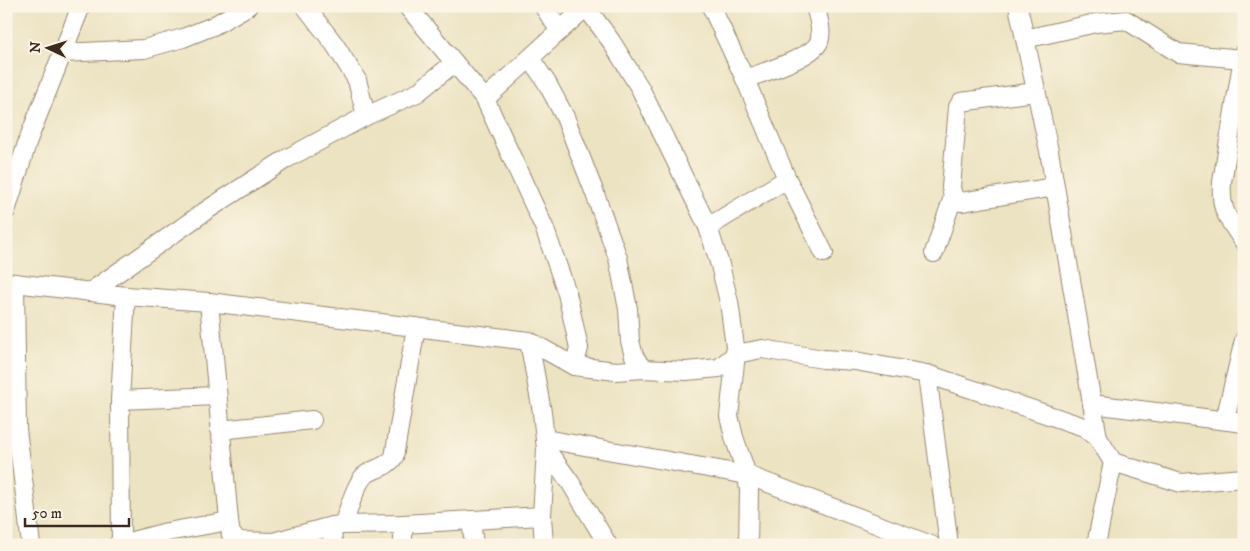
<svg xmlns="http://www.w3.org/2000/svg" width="1250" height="551" font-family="'IM FELL DW Pica',serif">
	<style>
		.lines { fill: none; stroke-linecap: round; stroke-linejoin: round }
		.minor-casing { stroke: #948670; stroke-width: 20 }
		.minor { stroke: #fff; stroke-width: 18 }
	</style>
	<rect width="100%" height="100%" fill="#fcf5e5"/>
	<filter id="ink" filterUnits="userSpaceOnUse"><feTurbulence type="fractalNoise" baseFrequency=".02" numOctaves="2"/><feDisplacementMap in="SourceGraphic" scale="10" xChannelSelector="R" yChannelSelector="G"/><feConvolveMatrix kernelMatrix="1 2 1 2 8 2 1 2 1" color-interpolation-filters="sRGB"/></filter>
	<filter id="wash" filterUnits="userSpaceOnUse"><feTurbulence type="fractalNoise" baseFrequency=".0096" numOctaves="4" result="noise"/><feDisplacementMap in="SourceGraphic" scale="20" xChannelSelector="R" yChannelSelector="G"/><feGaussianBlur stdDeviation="1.12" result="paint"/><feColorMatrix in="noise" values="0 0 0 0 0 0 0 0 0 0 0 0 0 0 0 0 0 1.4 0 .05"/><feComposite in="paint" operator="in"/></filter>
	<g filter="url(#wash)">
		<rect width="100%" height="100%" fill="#ece3c2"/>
	</g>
	<g filter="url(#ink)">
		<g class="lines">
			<!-- minor casing -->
			<g class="minor-casing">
				<g id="minor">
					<polyline points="305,6 335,45 357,80 366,116"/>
					<polyline points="407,6 485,99 544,227 567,293 579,348 574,366"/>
					<polyline points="543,6 560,31"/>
					<polyline points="711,6 745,79 787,179 824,253"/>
					<polyline points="1018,6 1049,151 1098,438"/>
					<polyline points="586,7 611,41 640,88 708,227 720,265 729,302 736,354 729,416 734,437 747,475 749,490 748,545"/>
					<polyline points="1025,39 1096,23 1126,20 1178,53 1242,59"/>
					<path d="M1244,52L1222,182C1220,212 1228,218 1244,242"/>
					<polyline points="63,53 144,49 183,38 213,26 248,6"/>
					<polyline points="530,58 547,83 565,117 594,191 618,258 628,309 630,341 634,356 643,369"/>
					<path d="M745,79C762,73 813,57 819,42C823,31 818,17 815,6"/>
					<polyline points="1035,92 961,102 958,107 951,187 953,197 961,202 1055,187"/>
					<polyline points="485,99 587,6"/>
					<polyline points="6,211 28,140 81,6"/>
					<polyline points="708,227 787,179"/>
					<polyline points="934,253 953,197"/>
					<polyline points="6,282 126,296 209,302 529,341 574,366 616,371 643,369 686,371 719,368 736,354 762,349 823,359 855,361 927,374 1084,427 1098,438 1113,462 1181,483 1244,478"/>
					<polyline points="15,283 17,429 31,545"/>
					<polyline points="90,292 207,210 286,159 366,116 417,93 454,63"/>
					<polyline points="209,302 229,521 231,535 240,541 273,542 332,526 343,525 403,524 542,516"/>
					<polyline points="529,341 542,412 546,449 570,482 608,545"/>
					<polyline points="927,374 949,545"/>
					<polyline points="120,400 217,396"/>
					<polyline points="1092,404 1244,423"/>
					<polyline points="1225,420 1244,340"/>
					<polyline points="220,430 312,420"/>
					<polyline points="545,439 747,475 931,545"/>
					<polyline points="471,520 474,545"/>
					<polyline points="403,524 403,545"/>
					<path d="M343,525C348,512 355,485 364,476C373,468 387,468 394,457L416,327"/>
					<polyline points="332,526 333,545"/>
					<polyline points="117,545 167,532 229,521"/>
					<polyline points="121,545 120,400 126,296"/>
					<polyline points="544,545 542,516 546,449"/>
					<polyline points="1096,545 1113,462"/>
				</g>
			</g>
			<!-- minor -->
			<use href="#minor" class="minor"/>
		</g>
	</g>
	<!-- margin -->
	<rect width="1250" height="551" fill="none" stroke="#fcf5e5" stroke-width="25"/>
	<!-- north arrow -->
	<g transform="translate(48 48) rotate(274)" stroke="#fcf5e5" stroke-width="4" paint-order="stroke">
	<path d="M0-4L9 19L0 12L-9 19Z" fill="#3b2a1e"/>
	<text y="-8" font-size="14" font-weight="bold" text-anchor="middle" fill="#3b2a1e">N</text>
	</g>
	<!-- scale -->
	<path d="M25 518v8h104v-8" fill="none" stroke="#3b2a1e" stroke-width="2.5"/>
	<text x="32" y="518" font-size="15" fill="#3b2a1e" stroke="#fcf5e5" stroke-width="4" paint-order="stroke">50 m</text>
</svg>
